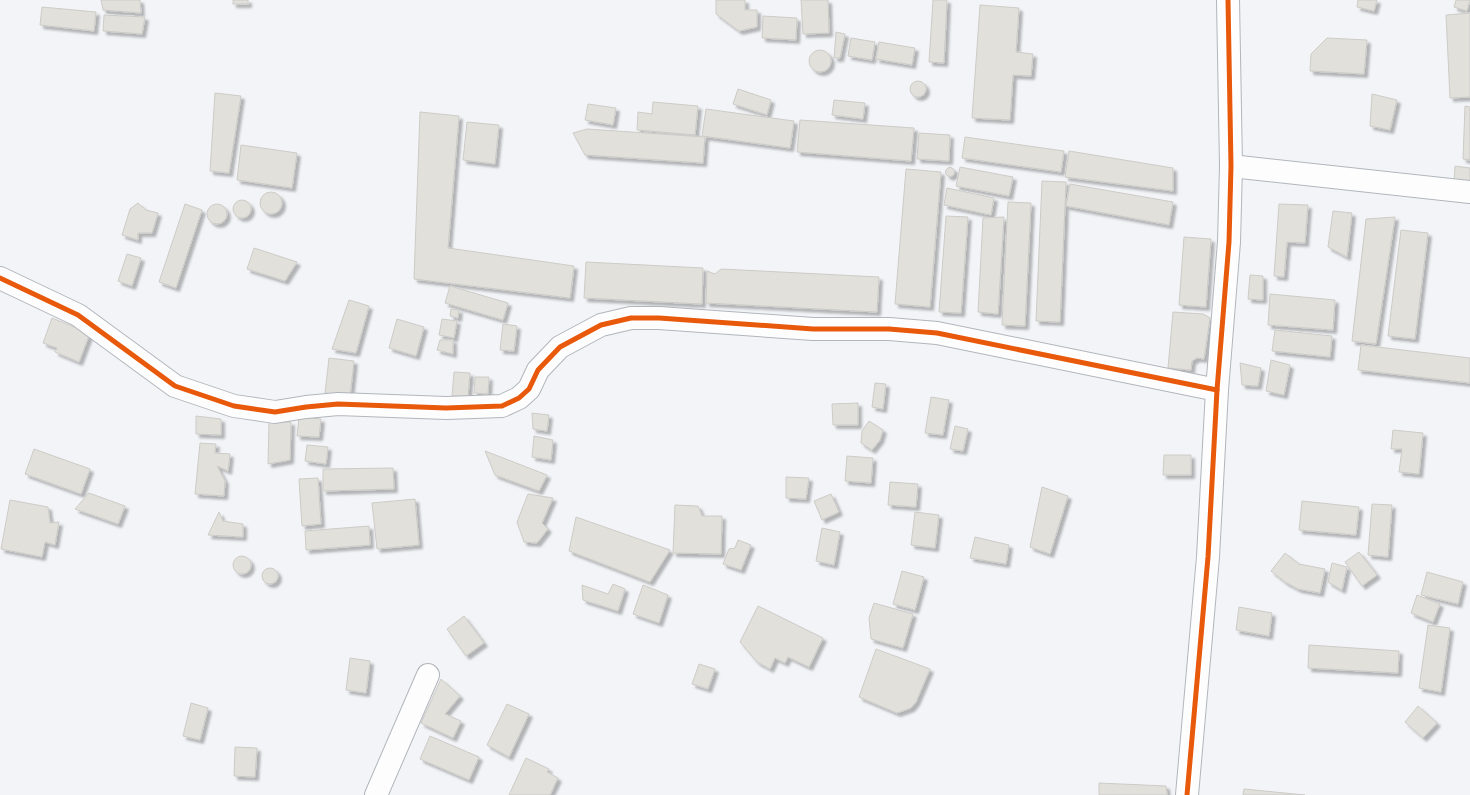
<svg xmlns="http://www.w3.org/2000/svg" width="1470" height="795" font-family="Lato,sans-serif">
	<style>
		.building { fill: #e2e0db; stroke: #cdcbc7; filter: url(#shadow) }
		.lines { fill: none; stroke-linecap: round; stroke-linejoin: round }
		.street-casing { stroke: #b1b6bc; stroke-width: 24 }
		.street { stroke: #fdfdfe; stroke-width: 22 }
		.cycleway-casing { stroke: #fff; stroke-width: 8 }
		.cycleway { stroke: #e8590c; stroke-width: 5 }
	</style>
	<defs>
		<filter id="shadow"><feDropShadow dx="3.5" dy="3.5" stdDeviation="1" flood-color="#0004"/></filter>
	</defs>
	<rect width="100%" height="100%" fill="#f2f4f7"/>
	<!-- building -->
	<g class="building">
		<polygon points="101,0 140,0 141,13 103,10"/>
		<rect x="233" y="0" width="15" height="4"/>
		<polygon points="716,0 745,0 745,10 757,10 757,27 739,31 716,14"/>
		<polygon points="801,0 828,0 829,33 803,34"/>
		<polygon points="933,0 947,0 944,63 929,62"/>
		<polygon points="1358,0 1377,0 1374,11 1357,7"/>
		<polygon points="1456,0 1470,0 1467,11 1454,7"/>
		<polygon points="980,5 1019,8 1016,52 1033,54 1031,76 1013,75 1010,120 972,118"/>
		<polygon points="42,7 96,12 94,31 40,25"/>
		<polygon points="1470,13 1470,97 1450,98 1446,15"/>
		<polygon points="104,15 145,17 142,34 103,31"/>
		<polygon points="763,16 797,18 796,40 762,38"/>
		<polygon points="836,32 845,34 840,58 834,58"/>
		<polygon points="851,38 875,42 872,60 848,56"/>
		<polygon points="1327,38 1367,40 1364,74 1310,71 1311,54"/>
		<polygon points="879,42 915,48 912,65 876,59"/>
		<circle cx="820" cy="61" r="11"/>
		<circle cx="918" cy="89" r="8"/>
		<polygon points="738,89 771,100 767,115 733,104"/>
		<polygon points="215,93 241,96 229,173 210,171"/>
		<polygon points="1372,94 1397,100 1390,130 1370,126"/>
		<polygon points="834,100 865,103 863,119 832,115"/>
		<polygon points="653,102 698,106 695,135 637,130 638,112 652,114"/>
		<polygon points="588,104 616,108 613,125 585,120"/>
		<polygon points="1465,106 1470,107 1470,160 1463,159"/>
		<polygon points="706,109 794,121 790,148 702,136"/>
		<polygon points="420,112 459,116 448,248 574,266 570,298 414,279"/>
		<polygon points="800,120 914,128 911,161 797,152"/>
		<polygon points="467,122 499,125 495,164 463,160"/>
		<polygon points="587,129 705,137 703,163 585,155 573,133"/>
		<polygon points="919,133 950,135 949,161 917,159"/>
		<polygon points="965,137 1064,151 1061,172 962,158"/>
		<polygon points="241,145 297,153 292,188 237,180"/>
		<polygon points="1069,151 1173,168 1173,191 1065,177"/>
		<polygon points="1455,166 1470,168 1470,183 1454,182"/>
		<polygon points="960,167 1013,177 1009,196 956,186"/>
		<circle cx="950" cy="172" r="4.5"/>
		<polygon points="906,169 941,172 930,307 895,304"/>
		<polygon points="1042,181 1066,182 1060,322 1036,321"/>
		<polygon points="1070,184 1173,202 1169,225 1066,206"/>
		<polygon points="947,188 994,198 991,215 944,205"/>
		<circle cx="271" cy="203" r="11"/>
		<circle cx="242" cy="209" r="9"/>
		<polygon points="1008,202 1031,203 1025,326 1002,325"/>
		<polygon points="138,203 146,210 158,213 152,233 138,233 138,240 122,235 130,209"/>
		<polygon points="185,204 202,210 176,288 159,282"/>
		<polygon points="1279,204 1308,205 1305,243 1287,242 1284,277 1274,276"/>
		<circle cx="217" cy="214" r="10"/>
		<polygon points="1333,211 1352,213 1347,257 1328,247"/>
		<polygon points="946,216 968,217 961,313 939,312"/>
		<polygon points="1004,217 998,314 978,312 983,218"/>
		<polygon points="1395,217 1376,344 1352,341 1366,219"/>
		<polygon points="1401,230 1428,233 1415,339 1388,336"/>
		<polygon points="1184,237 1211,239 1206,307 1179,305"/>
		<polygon points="254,248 297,262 285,281 247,269"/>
		<polygon points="127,254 141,258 132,286 118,281"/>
		<polygon points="586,262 703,268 702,304 584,298"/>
		<polygon points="721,269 879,277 877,312 706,303 707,271 715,274"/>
		<polygon points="1250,275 1263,276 1263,300 1248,299"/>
		<polygon points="450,286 508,303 503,320 445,303"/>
		<polygon points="1270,294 1335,300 1333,330 1268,325"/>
		<polygon points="349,300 369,306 356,353 332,349"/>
		<polygon points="451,309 459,310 458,318 450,316"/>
		<polygon points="1173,312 1203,314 1210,318 1204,359 1197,358 1192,361 1191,370 1168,368"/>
		<polygon points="52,318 90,333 79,362 55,352 57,348 43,343"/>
		<polygon points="397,319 424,327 416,356 389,348"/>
		<polygon points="442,319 457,321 454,338 439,335"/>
		<polygon points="503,324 517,326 514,351 500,350"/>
		<polygon points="1275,330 1332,336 1330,357 1272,351"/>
		<polygon points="440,340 453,340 453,354 437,350"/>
		<polygon points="1361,345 1470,358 1470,383 1358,370"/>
		<polygon points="329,358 354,361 350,396 325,393"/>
		<polygon points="1271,360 1290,365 1284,395 1266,391"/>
		<polygon points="1240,363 1261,368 1258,386 1242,385"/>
		<polygon points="454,372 470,373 468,396 452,396"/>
		<polygon points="475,377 489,377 488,394 474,393"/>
		<polygon points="875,383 886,384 883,409 872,407"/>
		<polygon points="931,397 949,400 943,435 925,433"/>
		<polygon points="858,403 858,425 833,425 832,404"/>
		<polygon points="532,413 549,415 547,431 533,429"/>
		<polygon points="196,416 221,419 221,435 196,434"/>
		<polygon points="299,417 321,419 319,437 297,436"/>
		<polygon points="869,421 883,430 880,440 872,450 861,443 862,431"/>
		<polygon points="269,422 291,422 290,460 268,464"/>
		<polygon points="955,426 968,429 963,451 950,449"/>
		<polygon points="1393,430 1423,433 1419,474 1399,472 1402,449 1391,449"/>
		<polygon points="534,436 553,440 551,460 532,457"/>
		<polygon points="200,443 216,444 215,453 230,454 228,471 217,466 225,481 224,496 195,494"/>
		<polygon points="307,445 328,447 326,464 305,461"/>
		<polygon points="34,449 90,469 81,494 25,474"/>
		<polygon points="485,451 547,475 539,491 495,475"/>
		<polygon points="1164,455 1191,455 1191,475 1163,475"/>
		<polygon points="847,456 873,458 871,483 845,481"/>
		<polygon points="393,468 394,489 323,491 323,469"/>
		<polygon points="786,477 809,478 806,499 786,498"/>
		<polygon points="318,478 321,524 302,526 299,479"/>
		<polygon points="890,482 918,484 916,507 888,505"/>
		<polygon points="1042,487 1068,496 1050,554 1030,547"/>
		<polygon points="89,493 125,506 118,524 75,509"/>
		<polygon points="528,494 553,498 542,523 548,529 537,543 524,542 517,522"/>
		<polygon points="831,494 839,512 822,520 814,501"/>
		<polygon points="415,499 419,545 377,549 372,503"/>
		<polygon points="10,500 48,507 50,523 59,522 55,545 45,542 42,557 1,549"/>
		<polygon points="1302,501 1359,507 1356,535 1299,530"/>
		<polygon points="1372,504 1392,505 1388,557 1368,555"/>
		<polygon points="675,505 698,506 702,516 722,516 721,554 673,553"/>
		<polygon points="219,512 223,521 243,524 243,537 208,535"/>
		<polygon points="915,512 939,515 935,548 911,545"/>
		<polygon points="576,517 670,550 650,582 569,551"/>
		<polygon points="369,526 370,545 306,550 305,531"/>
		<polygon points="822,528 840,532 834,565 816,561"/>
		<polygon points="975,537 1009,545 1006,564 970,558"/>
		<polygon points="738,540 751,545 741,570 723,564 729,549 735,548"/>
		<polygon points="1359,552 1377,575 1362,586 1345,562"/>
		<polygon points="1285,553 1299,564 1325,569 1320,593 1298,589 1285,582 1271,571"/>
		<circle cx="242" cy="565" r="9"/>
		<polygon points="1332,563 1347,567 1342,590 1328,582"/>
		<circle cx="270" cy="576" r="8"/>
		<polygon points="902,571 924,577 915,610 893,604"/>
		<polygon points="1427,572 1463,582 1458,604 1421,595"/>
		<polygon points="613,584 625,589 618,611 583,600 582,585 608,594"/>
		<polygon points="643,585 668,595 659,623 633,614"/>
		<polygon points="1417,595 1440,604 1433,622 1411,613"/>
		<polygon points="874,603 913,614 903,648 871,639 869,618"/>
		<polygon points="758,606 823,638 809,667 788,657 785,663 775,658 770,669 757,662 740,642"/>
		<polygon points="1239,607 1272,613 1269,636 1236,630"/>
		<polygon points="464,616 484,643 466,656 447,629"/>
		<polygon points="1428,625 1450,628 1441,692 1419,688"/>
		<polygon points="1309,645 1399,651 1398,673 1308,668"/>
		<polygon points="876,649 930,669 916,702 911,708 897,713 859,697"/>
		<polygon points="350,658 370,661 366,693 346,690"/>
		<polygon points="699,664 715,669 708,689 692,684"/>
		<polygon points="441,679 460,696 445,714 461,721 453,738 421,723"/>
		<polygon points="191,703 208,708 200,740 183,736"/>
		<polygon points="507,704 529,714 509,757 487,745"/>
		<polygon points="1418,706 1437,723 1423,738 1405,722"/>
		<polygon points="430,736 479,757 469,780 420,759"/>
		<polygon points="235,747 257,748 255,777 234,776"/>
		<polygon points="526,758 549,769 547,772 558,778 550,795 509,795"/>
		<polygon points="1099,783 1166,786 1167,795 1099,795"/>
		<polygon points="1244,789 1305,795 1243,795"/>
	</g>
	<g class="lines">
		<!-- street casing -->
		<g class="street-casing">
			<g id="street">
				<polyline points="1231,166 1470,192"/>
				<polyline points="0,278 78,315 175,386 234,406 275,412 306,407 338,404 446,408 502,406 519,398 529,389 538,370 560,347 601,325 631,318 659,318 813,329 889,329 937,333 1217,390"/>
				<polyline points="376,795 428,675"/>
				<polyline points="1187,795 1208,557 1217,390 1229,242 1231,166 1228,0"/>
			</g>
		</g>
		<!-- street -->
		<use href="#street" class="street"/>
		<!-- cycleway casing -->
		<g class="cycleway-casing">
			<g id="cycleway">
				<polyline points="0,278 78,315 175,386 234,406 275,412 306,407 338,404 446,408 502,406 519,398 529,389 538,370 560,347 601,325 631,318 659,318 813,329 889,329 937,333 1217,390"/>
				<polyline points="1187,795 1208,557 1217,390 1229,242 1231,166 1228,0"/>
			</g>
		</g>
		<!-- cycleway -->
		<use href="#cycleway" class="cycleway"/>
	</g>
</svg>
